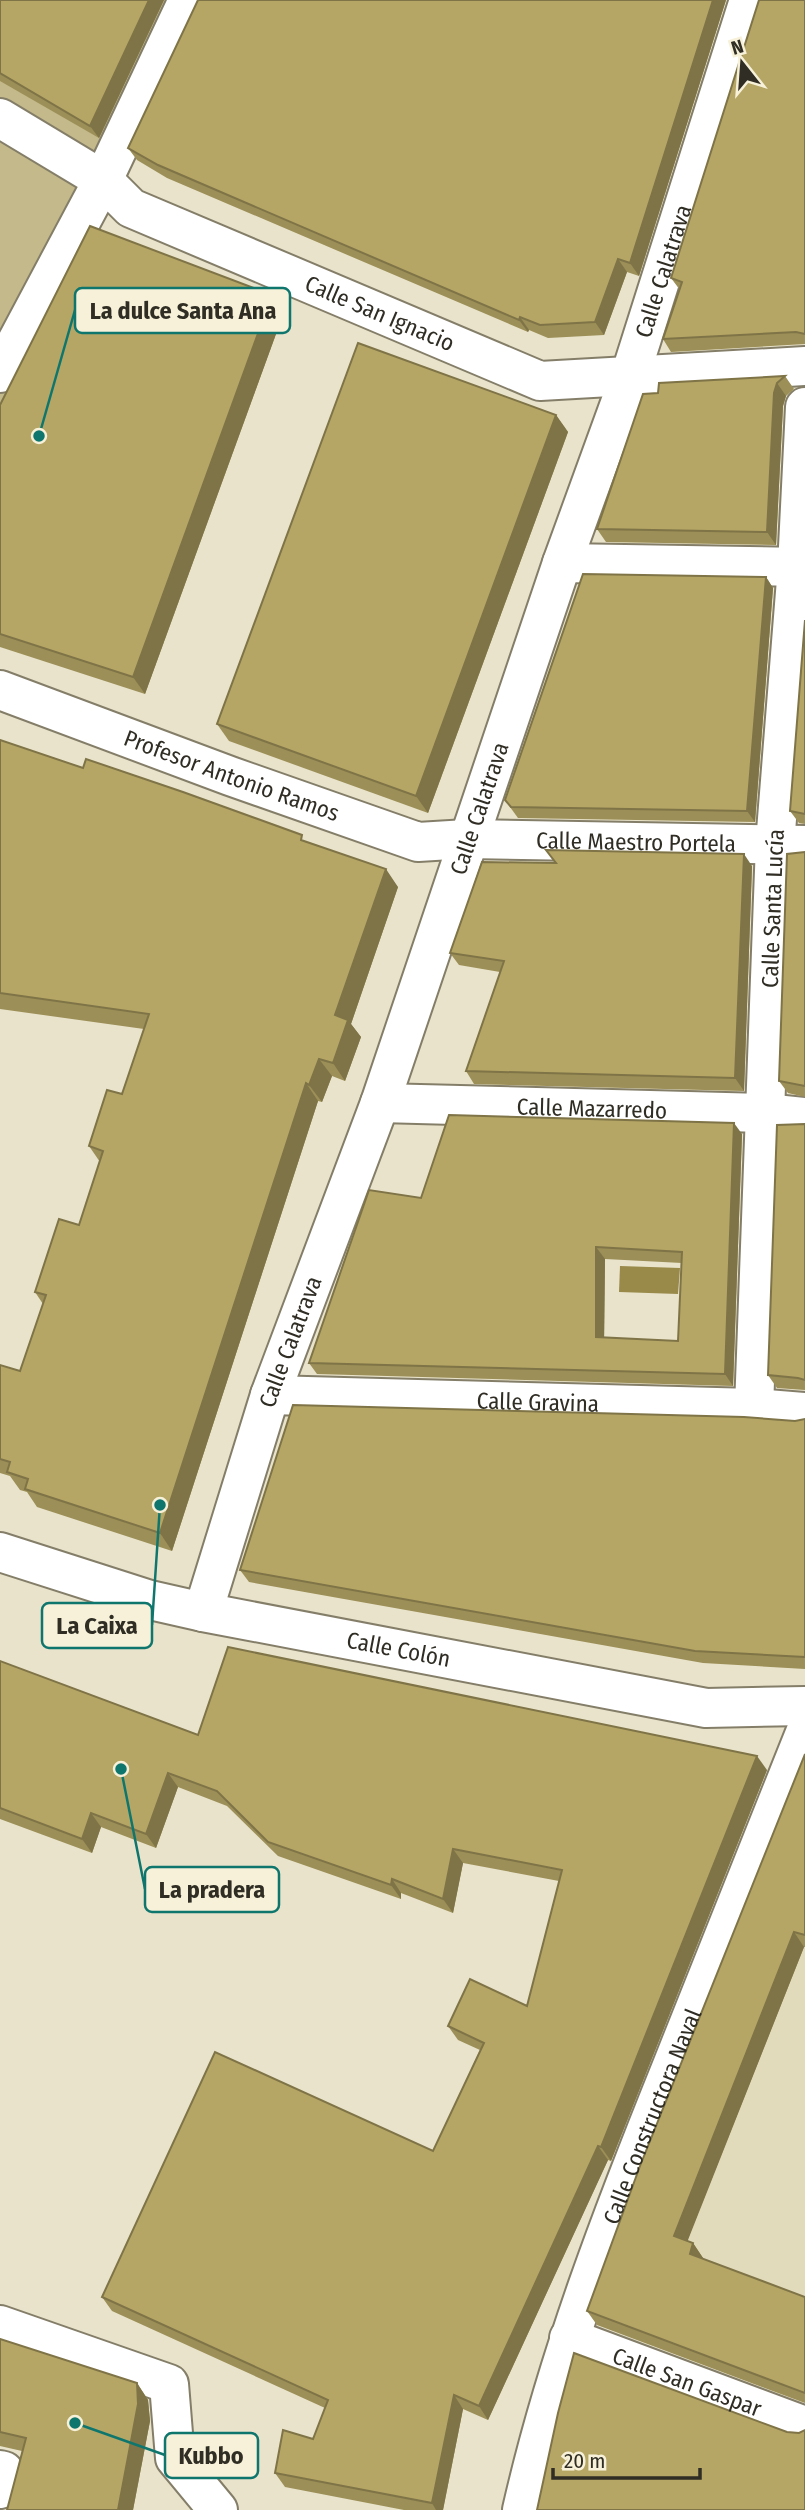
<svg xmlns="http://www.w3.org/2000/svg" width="805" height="2510" font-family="'Fira Sans Condensed',sans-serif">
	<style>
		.built { fill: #e2dbbb }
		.grass { fill: #c4b98a }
		.water { fill: #998a4a }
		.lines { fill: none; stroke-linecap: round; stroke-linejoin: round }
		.street-casing { stroke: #847e69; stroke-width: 42 }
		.secondary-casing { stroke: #847e69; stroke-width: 42 }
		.street { stroke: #fff; stroke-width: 38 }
		.secondary { stroke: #fff; stroke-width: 38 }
		.wall { fill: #9c8f57; fill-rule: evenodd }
		.shaded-wall { fill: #7f7447 }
		.building { fill: #b5a665; stroke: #7f7447; stroke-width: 2; fill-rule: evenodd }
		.labels { text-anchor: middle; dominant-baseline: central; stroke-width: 6; stroke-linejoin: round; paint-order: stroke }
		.street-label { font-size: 23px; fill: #2f2d24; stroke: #f6f1d8 }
		.leader { fill: none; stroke: #0f766e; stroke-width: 2.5 }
		.callout-dot { fill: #0f766e; stroke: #f6f1d8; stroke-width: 2.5 }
		.callout { fill: #f6f1d8; stroke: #0f766e; stroke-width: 2.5 }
		.callout-label { font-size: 24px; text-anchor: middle; font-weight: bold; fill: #2f2d24 }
	</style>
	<rect width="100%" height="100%" fill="#e9e3cb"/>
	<!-- built -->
	<polygon class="built" points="805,1793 805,2308 625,2241"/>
	<!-- grass -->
	<polygon class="grass" points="0,0 183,0 0,428"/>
	<!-- water -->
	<polygon class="water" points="620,1266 680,1268 678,1294 619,1292"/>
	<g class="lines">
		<!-- street casing -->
		<g class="street-casing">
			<g id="street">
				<polyline points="562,563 805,567"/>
				<path id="s1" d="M380,1103L765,1113L805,1117"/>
				<path id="s2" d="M270,1395L754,1408L805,1412"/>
				<path id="s3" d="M754,1408L775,844L797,567L805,407"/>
				<path id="s4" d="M203,1612L270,1395L380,1103L562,563L630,376L749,0"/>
				<polyline points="0,2325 169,2384 175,2458 218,2510"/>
				<path id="s5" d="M569,2338L805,2426"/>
				<polyline points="0,2470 4,2471 0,2489"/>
				<path id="s6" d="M522,2510C557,2356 614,2209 673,2063C717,1953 761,1843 805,1733"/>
			</g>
		</g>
		<!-- secondary casing -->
		<g class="secondary-casing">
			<g id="secondary">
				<path id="s7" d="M0,118L103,180L131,208L540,381L805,366"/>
				<polyline points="0,373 103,180 188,0"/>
				<path id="s8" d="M0,690L230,776L418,842L467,839L805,845"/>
				<path id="s9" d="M0,1552L150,1600L203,1612L706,1708L805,1706"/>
			</g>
		</g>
		<!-- street -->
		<use href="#street" class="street"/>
		<!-- secondary -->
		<use href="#secondary" class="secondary"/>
	</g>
	<!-- wall -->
	<g class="wall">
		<polygon points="0,0 164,0 99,138 0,81"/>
		<polygon points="726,0 639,276 627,272 604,335 548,338 529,330 528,332 167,178 137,160 128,148"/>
		<polygon points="805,0 805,344 671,352 663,339 680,290 671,278"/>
		<polygon points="284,312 145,694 0,647 0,405"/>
		<polygon points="785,376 794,389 786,396 783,406 776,545 606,542 597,529 658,393"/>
		<polygon points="556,415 568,432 428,813 229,741 217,724"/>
		<polygon points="766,577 773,588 755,822 518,818 505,800"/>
		<polygon points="805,620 805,824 799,823 790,811"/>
		<polygon points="0,740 307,842 398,887 351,1024 361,1037 345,1081 332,1076 322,1102 318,1101 172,1551 37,1507 27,1492 20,1490 10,1476 0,1473 0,1365 20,1371 43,1304 35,1292 79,1225 100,1162 89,1146 122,1094 144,1029 0,1009"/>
		<polygon points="546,850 752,866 744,1091 474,1084 466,1071 500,972 459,965 450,953 555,863"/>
		<polygon points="805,852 805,1097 788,1093 779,1081"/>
		<polygon points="805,1124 805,1390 777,1388 768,1375"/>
		<path d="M742,1134L733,1386L317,1374L309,1363ZM605,1259L682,1263L678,1341L604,1338Z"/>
		<polygon points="805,1419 805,1669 703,1663 249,1582 240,1570"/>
		<polygon points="0,1661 198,1735 767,1770 611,2161 608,2160 488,2420 463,2409 443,2510 404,2510 285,2487 275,2473 313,2439 325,2408 112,2311 102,2297 433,2151 480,2050 458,2040 448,2026 527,2006 559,1881 463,1863 453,1913 401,1893 401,1899 278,1856 227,1806 178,1787 156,1848 101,1827 92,1853 0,1819"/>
		<polygon points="805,1754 805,1947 804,1947 687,2241 693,2243 703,2258 703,2259 805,2297 805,2403 597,2325 587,2311"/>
		<polygon points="0,2339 137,2383 148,2400 150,2421 133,2510 7,2510 22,2451 0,2446"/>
	</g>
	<!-- shaded-wall -->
	<g class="shaded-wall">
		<polygon points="149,0 164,0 99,138 90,126"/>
		<polygon points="713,0 726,0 639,276 630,263"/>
		<polygon points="618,259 627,272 604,335 595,322"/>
		<polygon points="272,295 284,312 145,694 133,677"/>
		<polygon points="520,317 529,330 528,332 519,320"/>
		<polygon points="777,383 786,396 783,406 776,545 767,532 774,393"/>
		<polygon points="556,415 568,432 428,813 416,796"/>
		<polygon points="766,577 773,588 755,822 747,811"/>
		<polygon points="744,854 752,866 744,1091 735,1078"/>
		<polygon points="386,869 398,887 351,1024 361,1037 345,1081 333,1063 335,1015"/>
		<polygon points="319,1059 332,1076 322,1102 309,1085"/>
		<polygon points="306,1083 318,1101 172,1551 160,1533"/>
		<polygon points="734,1123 742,1134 733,1386 725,1374"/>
		<polygon points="596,1247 605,1259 604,1349 596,1337"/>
		<polygon points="757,1756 767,1770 611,2161 601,2147"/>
		<polygon points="168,1773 178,1787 156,1848 146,1834"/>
		<polygon points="91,1813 101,1827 92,1853 82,1839"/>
		<polygon points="453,1849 463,1863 453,1913 443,1899"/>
		<polygon points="392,1879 401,1893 401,1899 391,1885"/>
		<polygon points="794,1932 804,1947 684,2250 674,2236"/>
		<polygon points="598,2146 608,2160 488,2420 479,2406"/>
		<polygon points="693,2243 703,2258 700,2269 690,2254"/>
		<polygon points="137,2383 148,2400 150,2421 133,2510 118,2510"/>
		<polygon points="454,2395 463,2409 443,2510 436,2510 432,2503"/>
	</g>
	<!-- building -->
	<g class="building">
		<polygon points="0,0 149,0 90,126 0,73"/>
		<polygon points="198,0 713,0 630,263 618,259 595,322 540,325 520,317 519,320 158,165 128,148"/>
		<polygon points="759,0 805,0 805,334 796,332 663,339 682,282 671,278"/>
		<polygon points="90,226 272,295 133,677 0,634 0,405"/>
		<polygon points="358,343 556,415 416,796 217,724"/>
		<polygon points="785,376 777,383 774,393 767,532 597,529 643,394 658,393 659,383"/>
		<polygon points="583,574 766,577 747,811 511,807 505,800"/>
		<polygon points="805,620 805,814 790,811"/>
		<polygon points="0,740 83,768 86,759 183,792 302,835 301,840 386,869 335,1015 348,1020 333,1063 319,1059 309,1085 306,1083 160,1533 25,1489 28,1479 7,1472 10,1462 0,1459 0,1365 20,1371 46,1295 35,1292 59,1219 79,1225 103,1151 89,1146 107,1090 122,1094 149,1014 0,993"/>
		<polygon points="546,850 744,854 735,1078 466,1071 504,961 450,953 482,862 556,863"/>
		<polygon points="805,852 805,1086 779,1081 787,854"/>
		<path d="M449,1115L734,1123L725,1374L309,1363L369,1190L421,1198ZM596,1247L682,1252L678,1341L596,1337Z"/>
		<polygon points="805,1124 805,1380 798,1378 768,1375 777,1125"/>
		<polygon points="293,1405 744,1417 795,1421 805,1419 805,1657 695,1651 240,1570"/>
		<polygon points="228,1647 757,1756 601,2147 598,2146 479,2406 454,2395 432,2503 275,2473 283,2430 313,2439 328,2400 102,2297 215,2052 433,2151 484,2043 448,2026 470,1979 527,2006 562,1870 453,1849 443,1899 392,1879 391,1885 268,1842 217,1791 168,1773 146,1834 91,1813 82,1839 0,1808 0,1661 198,1735"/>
		<polygon points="805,1754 805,1935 794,1932 674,2236 693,2243 690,2254 805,2297 805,2393 587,2311 640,2166"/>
		<polygon points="0,2339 137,2383 138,2404 118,2510 7,2510 26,2438 0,2432"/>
		<polygon points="574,2353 787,2432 799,2433 805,2430 805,2510 537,2510 558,2413"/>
	</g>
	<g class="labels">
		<!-- street labels -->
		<g class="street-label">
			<text stroke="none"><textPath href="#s4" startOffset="1418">Calle Calatrava</textPath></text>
			<text stroke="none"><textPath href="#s7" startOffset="430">Calle San Ignacio</textPath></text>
			<text stroke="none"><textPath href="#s8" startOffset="247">Profesor Antonio Ramos</textPath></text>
			<text stroke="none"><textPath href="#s4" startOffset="850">Calle Calatrava</textPath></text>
			<text stroke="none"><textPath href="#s8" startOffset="663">Calle Maestro Portela</textPath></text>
			<text stroke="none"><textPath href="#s3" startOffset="500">Calle Santa Lucía</textPath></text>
			<text stroke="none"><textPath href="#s1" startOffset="212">Calle Mazarredo</textPath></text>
			<text stroke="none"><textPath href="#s4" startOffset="284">Calle Calatrava</textPath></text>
			<text stroke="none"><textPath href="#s2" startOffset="268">Calle Gravina</textPath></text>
			<text stroke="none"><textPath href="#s9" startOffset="411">Calle Colón</textPath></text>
			<text stroke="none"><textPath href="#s6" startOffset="415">Calle Constructora Naval</textPath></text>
			<text stroke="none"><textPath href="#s5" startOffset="126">Calle San Gaspar</textPath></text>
		</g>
	</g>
	<!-- callouts -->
	<path class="leader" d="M39 436L75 310M160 1505L152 1625M121 1769L145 1889M75 2423L165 2455"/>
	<g class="callout-dot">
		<circle cx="39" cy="436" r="7"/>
		<circle cx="160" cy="1505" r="7"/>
		<circle cx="121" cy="1769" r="7"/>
		<circle cx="75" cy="2423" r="7"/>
	</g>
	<g class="callout">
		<rect x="75" y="288" width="215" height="45" rx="7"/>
		<rect x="42" y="1603" width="110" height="45" rx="7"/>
		<rect x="145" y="1867" width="134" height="45" rx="7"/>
		<rect x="165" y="2433" width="93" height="45" rx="7"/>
	</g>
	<g class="callout-label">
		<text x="183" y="319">La dulce Santa Ana</text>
		<text x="97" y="1634">La Caixa</text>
		<text x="212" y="1898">La pradera</text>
		<text x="211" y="2464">Kubbo</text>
	</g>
	<!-- north arrow -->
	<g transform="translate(742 63) rotate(343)" stroke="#f6f1d8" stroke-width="5" paint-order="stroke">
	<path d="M0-5L12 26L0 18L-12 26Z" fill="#2f2d24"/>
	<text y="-10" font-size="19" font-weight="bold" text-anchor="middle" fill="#2f2d24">N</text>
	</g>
	<!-- scale -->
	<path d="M553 2468v10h147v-10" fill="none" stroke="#2f2d24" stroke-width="3.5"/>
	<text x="564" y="2468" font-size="21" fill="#2f2d24" stroke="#f6f1d8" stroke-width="5" paint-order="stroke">20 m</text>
</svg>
